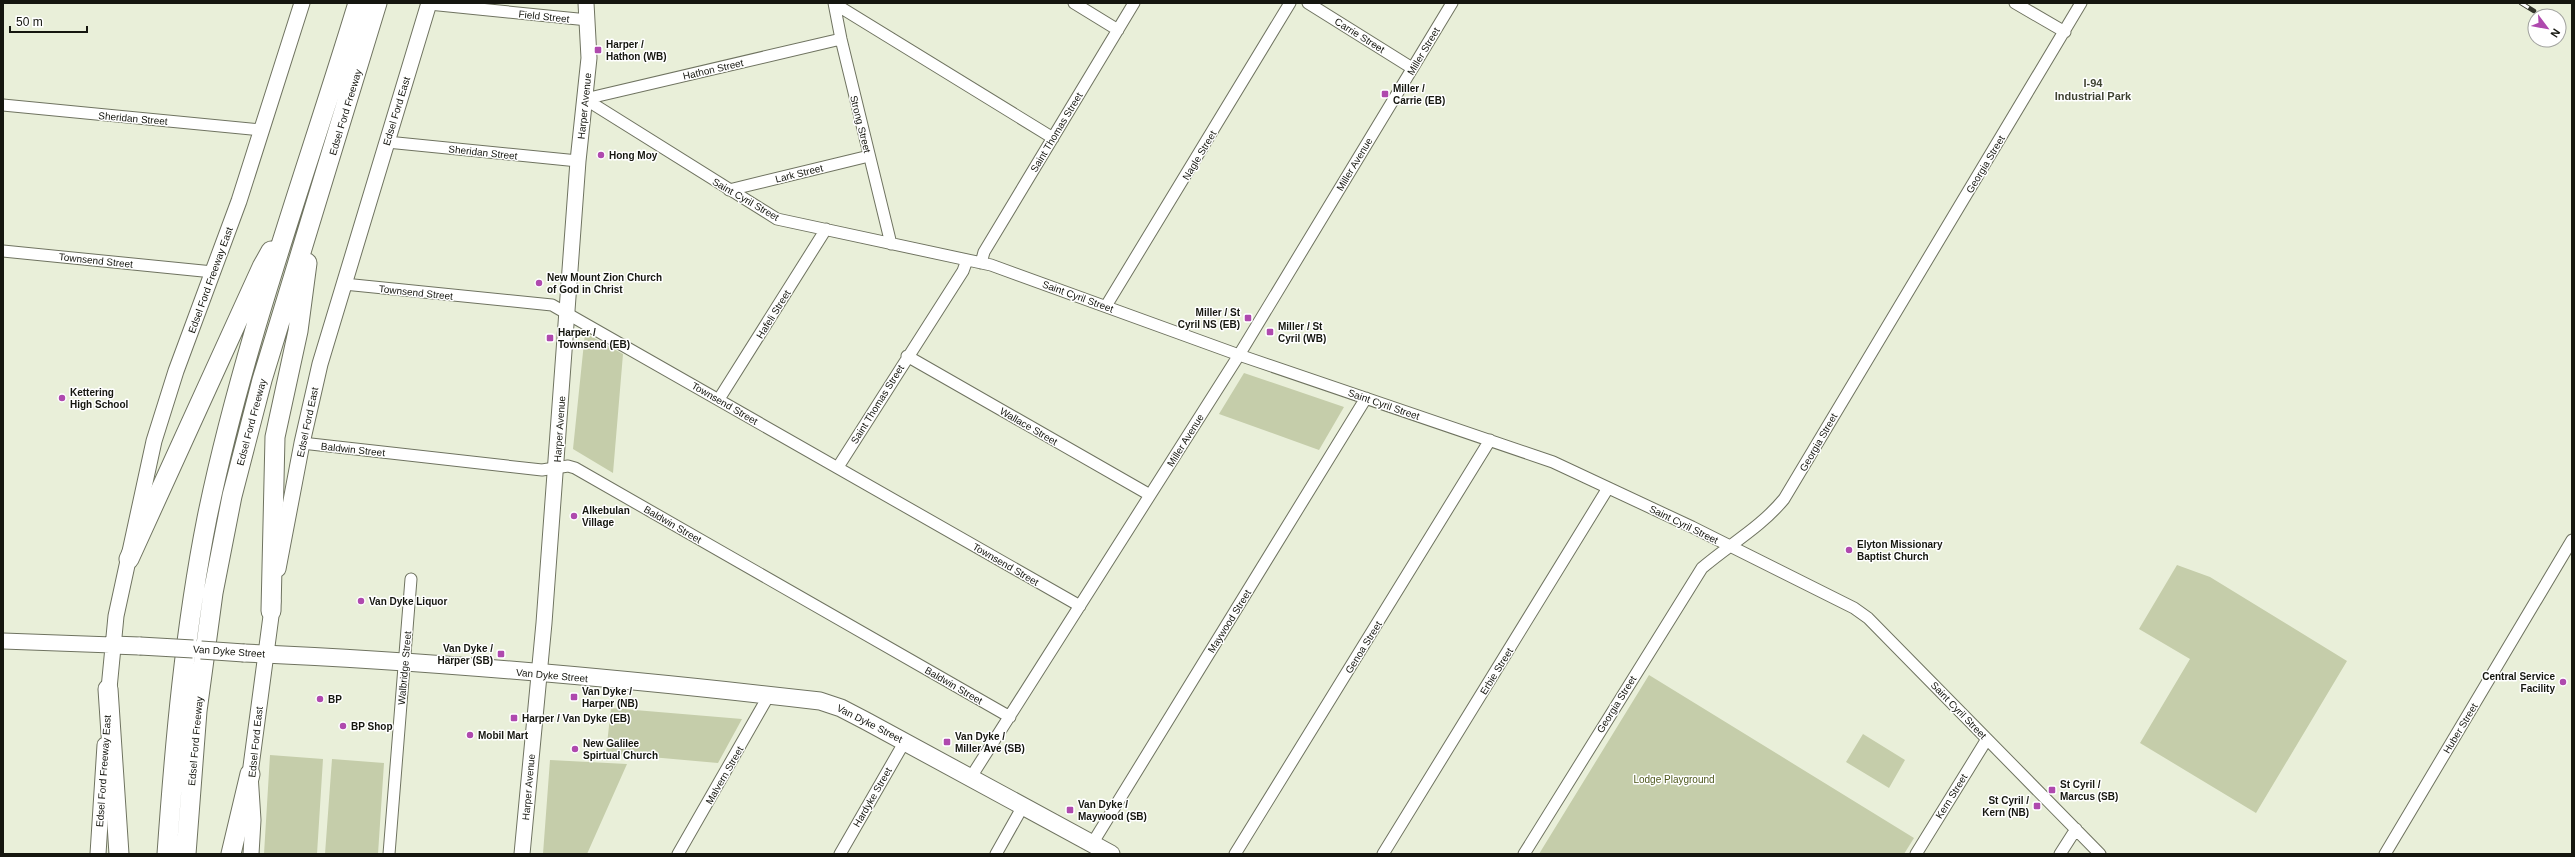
<svg xmlns="http://www.w3.org/2000/svg" width="2575" height="857" font-family="Arial,sans-serif">
<style>
.green{fill:#c5cdaa}
.lines{fill:none;stroke-linecap:round;stroke-linejoin:round}
.street-casing{stroke:#6f7360;stroke-width:13}
.secondary-casing{stroke:#6f7360;stroke-width:17}
.primary-casing{stroke:#6f7360;stroke-width:19}
.highway-casing{stroke:#6f7360;stroke-width:21}
.street{stroke:#fff;stroke-width:11}
.secondary{stroke:#fff;stroke-width:15}
.primary{stroke:#fff;stroke-width:17}
.highway{stroke:#fff;stroke-width:19}
.rail-casing{stroke:#33352b;stroke-width:4.5}
.rail{stroke:#fff;stroke-width:3;stroke-dasharray:9;stroke-linecap:butt}
.primary-bridge-casing{stroke:#6f7360;stroke-width:19;stroke-linecap:butt}
.primary-bridge{stroke:#fff;stroke-width:17}
.poi-dot{fill:#af49ae;stroke:#fff;stroke-width:1.5}
.labels{text-anchor:middle;stroke-width:3;stroke-linejoin:round;paint-order:stroke}
.street-label{font-size:10px;fill:#15160f;stroke:#fff}
.poi-label{font-size:10px;font-weight:bold;fill:#15160f;stroke:#fff;text-anchor:start}
.park-label{font-size:10px;fill:#4d571b;stroke:#fff}
.neighbourhood-label{font-size:11px;font-weight:bold;fill:#3f4332;stroke:#fff}
</style>
<rect width="100%" height="100%" fill="#e9efd9"/>
<path class="green" d="M585 333 623 354 613 473 573 449Z
M1244 373 1344 407 1319 450 1219 414Z
M2177 565 2210 577 2347 661 2256 813 2140 743 2190 659 2139 629Z
M1649 675 1914 838 1904 854H1539Z
M611 708 742 719 718 763 606 753Z
M1863 734 1905 760 1889 788 1846 762Z
M270 755 323 759 317 854H264Z
M332 759 384 763 378 854H325Z
M550 760 627 764 587 854H543Z"/>
<g class="lines">
<g class="street-casing">
<path id="street" d="M834 3 841 39 891 244
M1074 3 1118 30
M1308 3 1412 68
M2015 3 2065 32
M429 4 588 20
M835 4 1053 138
M585 99 777 219 991 265 1239 355 1553 462 1692 527 1854 608 1868 618 2100 854
M585 99 841 39
M3 105 262 130
M387 142 578 161
M729 190 869 156
M3 251 213 272
M981 263 984 252 1134 3
M344 284 552 305 1080 606
M1106 306 1290 3
M907 356 1150 495
M719 399 826 229
M302 443 542 470 568 466 575 468 1010 717
M838 467 963 271 967 260
M971 777 1239 355 1452 3
M1092 844 1366 398
M389 854 411 579
M678 854 769 695
M840 854 905 741
M996 854 1023 806
M1235 854 1490 440
M1383 854 1608 488
M1524 854 1702 568C1730 544 1760 528 1784 499L2081 3
M1916 854 1987 739
M2060 854 2076 829
M2385 854 2572 540"/>
</g>
<g class="secondary-casing">
<path id="secondary" d="M278 569 302 443 320 364 429 3
M3 641 112 645
M108 699 116 616 154 441 176 371 239 201 302 3
M98 854 105 745
M251 854 253 820 250 774 273 601
M522 854 544 623 578 161 589 58 586 3"/>
</g>
<g class="primary-casing">
<path id="primary" d="M112 645 140 646
M244 653C436 661 629 679 820 701L841 708 866 721 1111 854"/>
</g>
<g class="highway-casing">
<path id="highway" d="M129 559 262 267 271 251
M271 611 275 437 298 331 307 263
M108 689 119 854
M167 854C175 741 185 629 207 518 243 343 306 174 358 3
M186 854 197 711 213 593 232 496 262 380 377 3
M231 854 250 774"/>
</g>
<use href="#street" class="street"/>
<use href="#secondary" class="secondary"/>
<use href="#primary" class="primary"/>
<use href="#highway" class="highway"/>
<g class="rail-casing">
<path id="rail" d="M2521 3 2534 11"/>
</g>
<use href="#rail" class="rail"/>
<g class="primary-bridge-casing">
<path id="primary-bridge" d="M140 646 193 649
M201 650 244 653"/>
</g>
<use href="#primary-bridge" class="primary-bridge"/>
</g>
<g class="poi-dot">
<rect x="594" y="46" width="8" height="8" rx="2"/>
<rect x="1381" y="90" width="8" height="8" rx="2"/>
<circle cx="601" cy="155" r="4"/>
<circle cx="539" cy="283" r="4"/>
<rect x="1244" y="314" width="8" height="8" rx="2"/>
<rect x="1266" y="328" width="8" height="8" rx="2"/>
<rect x="546" y="334" width="8" height="8" rx="2"/>
<circle cx="62" cy="398" r="4"/>
<circle cx="574" cy="516" r="4"/>
<circle cx="1849" cy="550" r="4"/>
<circle cx="361" cy="601" r="4"/>
<rect x="497" y="650" width="8" height="8" rx="2"/>
<circle cx="2563" cy="682" r="4"/>
<rect x="570" y="693" width="8" height="8" rx="2"/>
<circle cx="320" cy="699" r="4"/>
<rect x="510" y="714" width="8" height="8" rx="2"/>
<circle cx="343" cy="726" r="4"/>
<circle cx="470" cy="735" r="4"/>
<rect x="943" y="738" width="8" height="8" rx="2"/>
<circle cx="575" cy="749" r="4"/>
<rect x="2048" y="786" width="8" height="8" rx="2"/>
<rect x="2033" y="802" width="8" height="8" rx="2"/>
<rect x="1066" y="806" width="8" height="8" rx="2"/>
</g>
<g class="labels">
<g class="street-label">
<text transform="translate(544 16) rotate(6)" y="4">Field Street</text>
<text transform="translate(1360 35) rotate(32)" y="4">Carrie Street</text>
<text transform="translate(1423 51) rotate(-59)" y="4">Miller Street</text>
<text transform="translate(713 69) rotate(-13)" y="4">Hathon Street</text>
<text transform="translate(584 106) rotate(-84)" y="4">Harper Avenue</text>
<text transform="translate(396 111) rotate(-73)" y="4">Edsel Ford East</text>
<text transform="translate(345 112) rotate(-73)" y="4">Edsel Ford Freeway</text>
<text transform="translate(133 118) rotate(5)" y="4">Sheridan Street</text>
<text transform="translate(861 124) rotate(76)" y="4">Strong Street</text>
<text transform="translate(1056 132) rotate(-59)" y="4">Saint Thomas Street</text>
<text transform="translate(483 152) rotate(6)" y="4">Sheridan Street</text>
<text transform="translate(1199 155) rotate(-59)" y="4">Nagle Street</text>
<text transform="translate(1354 164) rotate(-59)" y="4">Miller Avenue</text>
<text transform="translate(1985 164) rotate(-59)" y="4">Georgia Street</text>
<text transform="translate(799 173) rotate(-14)" y="4">Lark Street</text>
<text transform="translate(746 199) rotate(30)" y="4">Saint Cyril Street</text>
<text transform="translate(96 260) rotate(6)" y="4">Townsend Street</text>
<text transform="translate(210 280) rotate(-70)" y="4">Edsel Ford Freeway East</text>
<text transform="translate(416 292) rotate(6)" y="4">Townsend Street</text>
<text transform="translate(1078 296) rotate(20)" y="4">Saint Cyril Street</text>
<text transform="translate(773 314) rotate(-58)" y="4">Hafeli Street</text>
<text transform="translate(725 403) rotate(30)" y="4">Townsend Street</text>
<text transform="translate(877 404) rotate(-58)" y="4">Saint Thomas Street</text>
<text transform="translate(1384 404) rotate(19)" y="4">Saint Cyril Street</text>
<text transform="translate(251 422) rotate(-75)" y="4">Edsel Ford Freeway</text>
<text transform="translate(307 422) rotate(-78)" y="4">Edsel Ford East</text>
<text transform="translate(1029 426) rotate(30)" y="4">Wallace Street</text>
<text transform="translate(559 429) rotate(-86)" y="4">Harper Avenue</text>
<text transform="translate(1185 440) rotate(-58)" y="4">Miller Avenue</text>
<text transform="translate(1818 442) rotate(-60)" y="4">Georgia Street</text>
<text transform="translate(353 449) rotate(6)" y="4">Baldwin Street</text>
<text transform="translate(673 524) rotate(30)" y="4">Baldwin Street</text>
<text transform="translate(1684 524) rotate(26)" y="4">Saint Cyril Street</text>
<text transform="translate(1006 564) rotate(30)" y="4">Townsend Street</text>
<text transform="translate(1229 621) rotate(-58)" y="4">Maywood Street</text>
<text transform="translate(1363 647) rotate(-58)" y="4">Genoa Street</text>
<text transform="translate(229 651) rotate(4)" y="4">Van Dyke Street</text>
<text transform="translate(404 668) rotate(-85)" y="4">Walbridge Street</text>
<text transform="translate(1496 671) rotate(-58)" y="4">Erbie Street</text>
<text transform="translate(552 675) rotate(5)" y="4">Van Dyke Street</text>
<text transform="translate(954 685) rotate(30)" y="4">Baldwin Street</text>
<text transform="translate(1616 704) rotate(-58)" y="4">Georgia Street</text>
<text transform="translate(1959 710) rotate(46)" y="4">Saint Cyril Street</text>
<text transform="translate(870 723) rotate(27)" y="4">Van Dyke Street</text>
<text transform="translate(2460 728) rotate(-59)" y="4">Huber Street</text>
<text transform="translate(195 741) rotate(-85)" y="4">Edsel Ford Freeway</text>
<text transform="translate(255 742) rotate(-84)" y="4">Edsel Ford East</text>
<text transform="translate(103 771) rotate(-86)" y="4">Edsel Ford Freeway East</text>
<text transform="translate(724 775) rotate(-60)" y="4">Malvern Street</text>
<text transform="translate(528 787) rotate(-85)" y="4">Harper Avenue</text>
<text transform="translate(1951 796) rotate(-58)" y="4">Kern Street</text>
<text transform="translate(872 797) rotate(-60)" y="4">Hardyke Street</text>
</g>
<g class="poi-label">
<text x="606" y="48">Harper /<tspan x="606" dy="12">Hathon (WB)</tspan></text>
<text x="1393" y="92">Miller /<tspan x="1393" dy="12">Carrie (EB)</tspan></text>
<text x="609" y="159">Hong Moy</text>
<text x="547" y="281">New Mount Zion Church<tspan x="547" dy="12">of God in Christ</tspan></text>
<text x="1240" y="316" text-anchor="end">Miller / St<tspan x="1240" dy="12">Cyril NS (EB)</tspan></text>
<text x="1278" y="330">Miller / St<tspan x="1278" dy="12">Cyril (WB)</tspan></text>
<text x="558" y="336">Harper /<tspan x="558" dy="12">Townsend (EB)</tspan></text>
<text x="70" y="396">Kettering<tspan x="70" dy="12">High School</tspan></text>
<text x="582" y="514">Alkebulan<tspan x="582" dy="12">Village</tspan></text>
<text x="1857" y="548">Elyton Missionary<tspan x="1857" dy="12">Baptist Church</tspan></text>
<text x="369" y="605">Van Dyke Liquor</text>
<text x="493" y="652" text-anchor="end">Van Dyke /<tspan x="493" dy="12">Harper (SB)</tspan></text>
<text x="2555" y="680" text-anchor="end">Central Service<tspan x="2555" dy="12">Facility</tspan></text>
<text x="582" y="695">Van Dyke /<tspan x="582" dy="12">Harper (NB)</tspan></text>
<text x="328" y="703">BP</text>
<text x="522" y="722">Harper / Van Dyke (EB)</text>
<text x="351" y="730">BP Shop</text>
<text x="478" y="739">Mobil Mart</text>
<text x="955" y="740">Van Dyke /<tspan x="955" dy="12">Miller Ave (SB)</tspan></text>
<text x="583" y="747">New Galilee<tspan x="583" dy="12">Spirtual Church</tspan></text>
<text x="2060" y="788">St Cyril /<tspan x="2060" dy="12">Marcus (SB)</tspan></text>
<text x="2029" y="804" text-anchor="end">St Cyril /<tspan x="2029" dy="12">Kern (NB)</tspan></text>
<text x="1078" y="808">Van Dyke /<tspan x="1078" dy="12">Maywood (SB)</tspan></text>
</g>
<g class="park-label">
<text x="1674" y="783">Lodge Playground</text>
</g>
<g class="neighbourhood-label">
<text x="2093" y="87">I-94<tspan x="2093" dy="13">Industrial Park</tspan></text>
</g>
</g>
<rect width="2575" height="857" fill="none" stroke="#15160f" stroke-width="8"/>
<g transform="translate(2547 28) rotate(122)"><circle r="19" fill="#ffffff" stroke="#a1a29f"/>
<path d="M0-3L7 15L0 10L-7 15Z" fill="#af49ae"/>
<text y="-6" font-size="11" font-weight="bold" text-anchor="middle" fill="#15160f">N</text>
</g>
<path d="M10 26v6h77v-6" fill="none" stroke="#15160f" stroke-width="2"/>
<text x="16" y="26" font-size="12" fill="#15160f" stroke="#ffffff" stroke-width="3" paint-order="stroke">50 m</text>
</svg>
